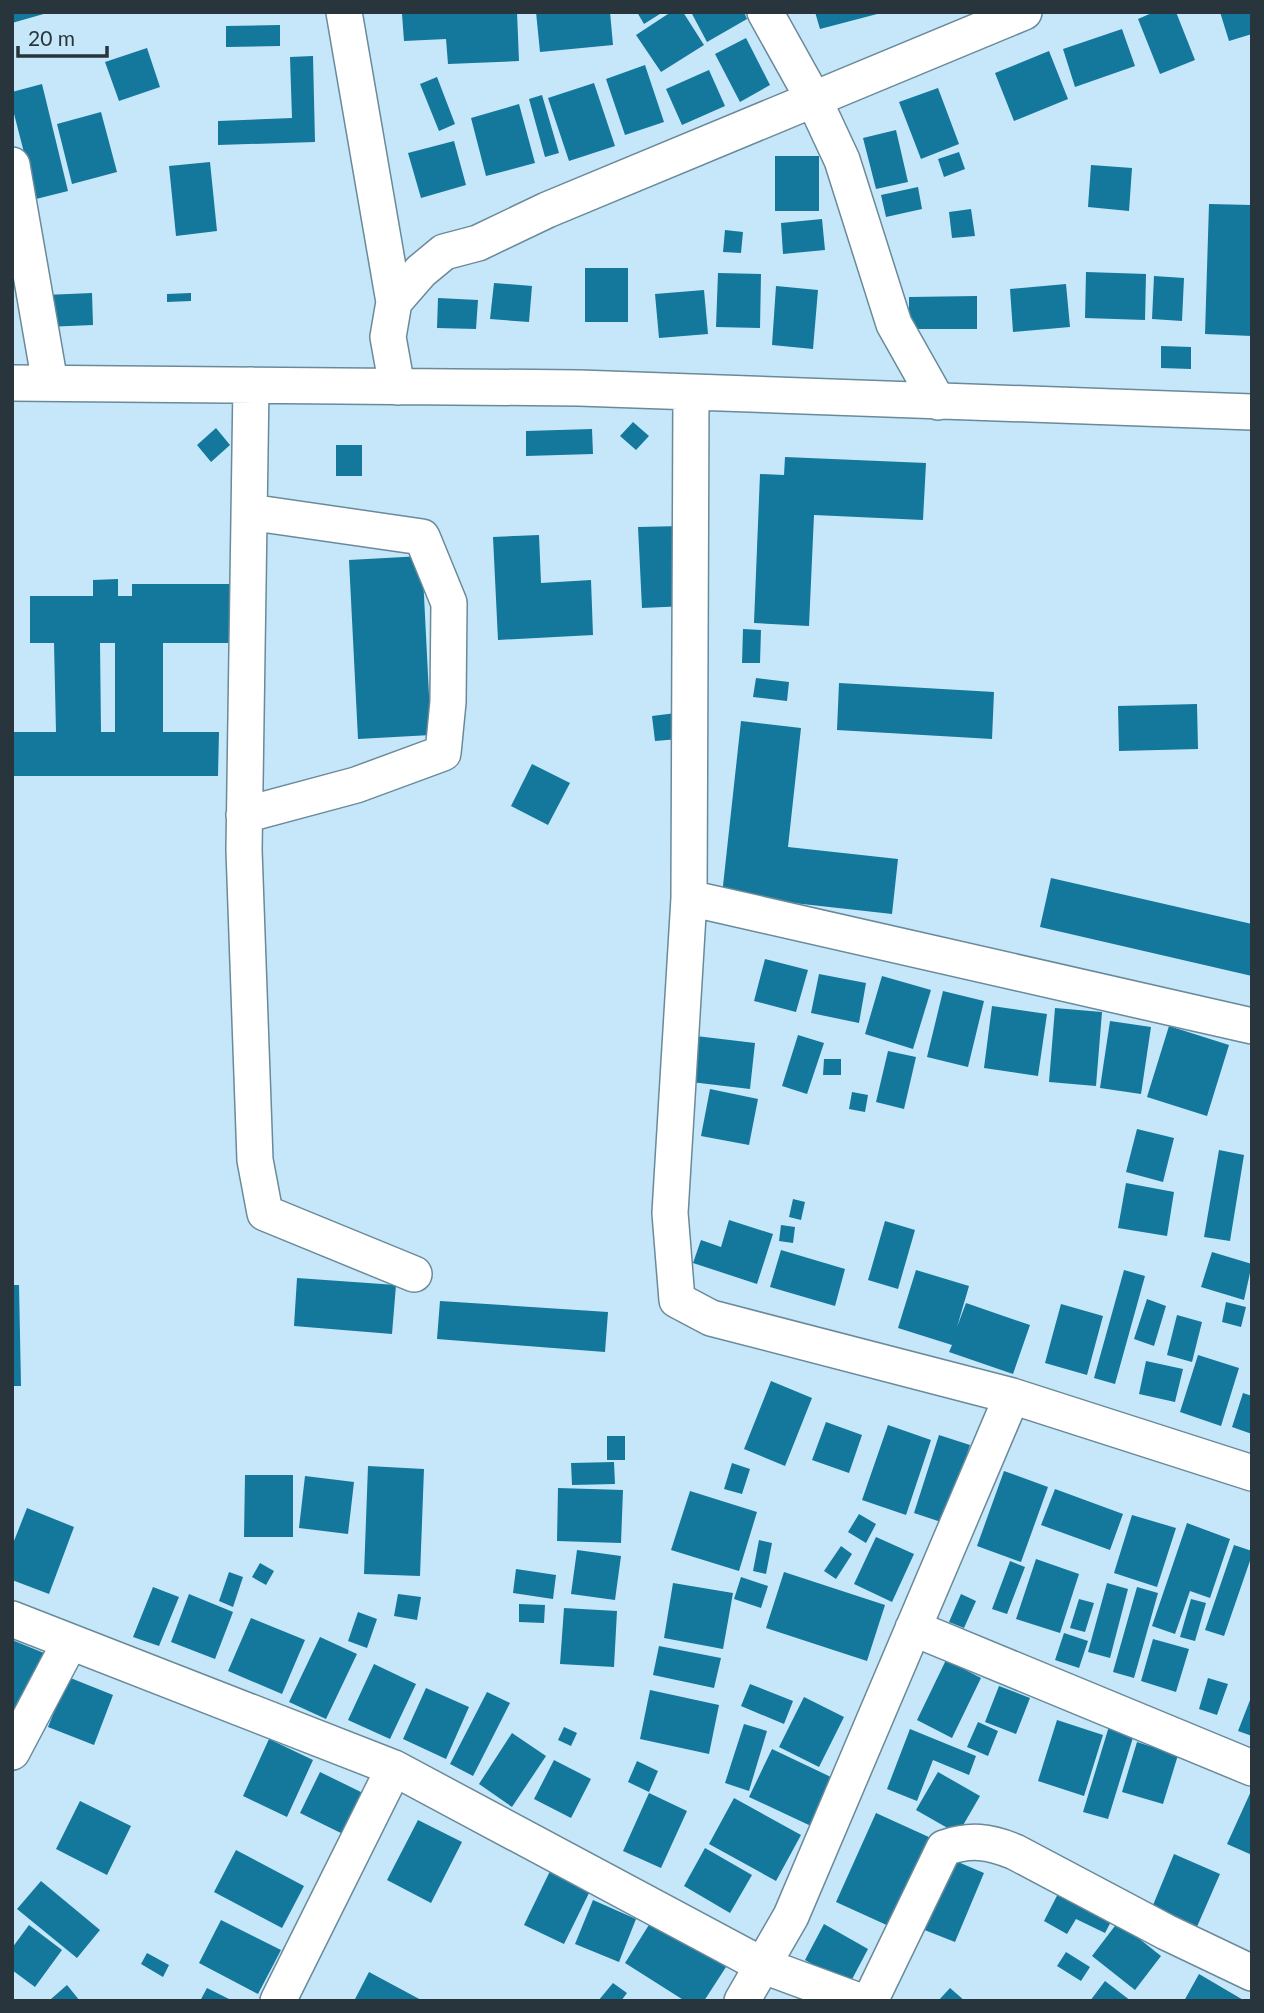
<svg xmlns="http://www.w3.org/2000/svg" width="1264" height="2013" font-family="Lato,sans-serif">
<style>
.building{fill:#14779c;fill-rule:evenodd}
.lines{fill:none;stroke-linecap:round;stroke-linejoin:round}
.minor-casing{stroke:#6a8a9a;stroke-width:38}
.minor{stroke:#fff;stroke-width:35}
</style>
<rect width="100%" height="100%" fill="#c5e7f9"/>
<path class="building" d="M12 12H47V13L12 23Z
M517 12 519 61 448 64 446 39 404 41 402 14Z
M536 12H610L613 45 540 52Z
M637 12H663L644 24Z
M671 12H683L704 45 661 72 636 35Z
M691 12H744L747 19 707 42Z
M815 12H881V13L820 29Z
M1154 12H1176L1195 60 1160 74 1138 19Z
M1220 12H1252V34L1229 41Z
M280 25V46L226 47V26Z
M1122 29 1135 66 1075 87 1063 49Z
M746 38 770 85 740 102 715 54Z
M147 48 160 87 119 101 105 62Z
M1049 51 1068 99 1014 121 995 73Z
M313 56 315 142 218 145V121L292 118 290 57Z
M645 65 664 122 625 135 606 79Z
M709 70 725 106 682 125 666 89Z
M437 77 455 124 439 131 420 84Z
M594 83 615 146 569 161 548 98Z
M42 84 68 191 36 199 12 106V92Z
M938 88 959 144 921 159 899 102Z
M542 95 559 153 545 157 529 99Z
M519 104 535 163 486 176 471 118Z
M101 112 117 172 72 184 57 124Z
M896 130 908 182 876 189 863 138Z
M454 141 466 185 421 198 408 153Z
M959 152 965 169 944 177 938 159Z
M775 156H819V211H775Z
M210 162 217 231 176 236 169 166Z
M1091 165 1132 168 1129 211 1088 207Z
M918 187 922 209 886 217 881 195Z
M1209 204 1252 205V336L1205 334Z
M971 209 975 236 952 238 949 212Z
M822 219 825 250 783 254 781 223Z
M725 230 743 232 741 253 723 252Z
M585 268H628V322H585Z
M1086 272 1146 274 1145 320 1085 318Z
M718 273 761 274 760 328 716 327Z
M1154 276 1184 278 1182 321 1152 319Z
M494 283 532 286 529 322 490 319Z
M1066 284 1070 327 1013 332 1010 289Z
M776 286 818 290 813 349 772 345Z
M704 290 708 334 659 338 655 294Z
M92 293 93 325 46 327 45 295Z
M191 293V301L167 302V294Z
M977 296V329H909V297Z
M438 298 478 300 476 329 437 328Z
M1161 346 1191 347V369L1161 368Z
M633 422 649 436 636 450 620 436Z
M216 428 230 445 211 462 197 445Z
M592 429 593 454 526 456V431Z
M336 445H362V476H336Z
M785 457 926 463 923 520 814 515 809 626 754 623 760 474 784 475Z
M683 526 686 606 642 608 638 527Z
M539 535 541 583 591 580 593 635 498 640 493 537Z
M422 556 431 735 358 739 349 560Z
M118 579V596H132V584H233V643H163V732H219L218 776H12V732H56L54 643H30V596H93V580ZM100 643H115V732H101Z
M743 629 761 630 760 663H742Z
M756 678 789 682 787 701 753 697Z
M839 683 994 692 992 739 837 730Z
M1197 704 1198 749 1119 751 1118 706Z
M676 713 679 739 655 741 652 716Z
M741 721 801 728 788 847 898 859 892 914 722 895Z
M532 764 570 783 548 825 511 806Z
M1051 878 1252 924V976L1040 927Z
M765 959 808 970 796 1012 754 1001Z
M819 974 866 983 859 1023 811 1013Z
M882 976 931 990 913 1049 865 1034Z
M943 991 984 1001 968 1067 927 1057Z
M992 1006 1047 1014 1038 1076 984 1068Z
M1055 1008 1102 1012 1096 1086 1049 1082Z
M1110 1021 1151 1027 1141 1094 1100 1088Z
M1169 1026 1229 1045 1207 1116 1147 1097Z
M798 1035 824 1043 807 1094 782 1086Z
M696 1036 755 1043 750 1089 691 1082Z
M888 1051 916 1057 904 1109 876 1102Z
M824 1059H841V1075H823Z
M710 1089 758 1099 749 1145 701 1136Z
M852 1092 868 1095 865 1112 849 1109Z
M1137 1129 1174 1138 1163 1182 1126 1172Z
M1219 1150 1244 1155 1230 1241 1204 1237Z
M1126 1183 1174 1192 1167 1236 1118 1228Z
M793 1199 805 1202 801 1220 789 1217Z
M729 1220 773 1234 757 1284 693 1263 701 1240 721 1247Z
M885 1221 915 1230 898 1289 868 1280Z
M781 1225 795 1227 793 1243 779 1241Z
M781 1250 845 1269 835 1306 770 1287Z
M1212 1252 1252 1264 1244 1300 1201 1287Z
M916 1270 969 1286 957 1327 966 1303 1030 1325 1013 1374 949 1352 952 1345 898 1328Z
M1124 1270 1145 1276 1115 1384 1094 1378Z
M297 1278 396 1285 392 1334 294 1326Z
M12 1285H19L21 1386H12Z
M1147 1299 1166 1306 1154 1346 1134 1339Z
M440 1301 608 1312 605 1352 437 1339Z
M1226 1302 1246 1307 1241 1327 1222 1322Z
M1061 1304 1103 1316 1087 1375 1045 1363Z
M1177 1315 1202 1322 1192 1362 1167 1355Z
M1198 1355 1239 1368 1221 1426 1180 1412Z
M1146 1361 1183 1369 1175 1402 1139 1394Z
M771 1381 812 1398 785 1466 744 1449Z
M1243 1393 1252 1396V1434L1232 1427Z
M826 1422 862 1435 849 1473 812 1460Z
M888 1425 931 1440 906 1515 862 1500Z
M939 1435 970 1445 944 1523 914 1513Z
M607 1436H625V1460H607Z
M614 1462 615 1484 572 1485 571 1463Z
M732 1463 750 1469 742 1494 724 1489Z
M368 1466 424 1469 420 1576 364 1574Z
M1004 1471 1048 1487 1021 1562 977 1546Z
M245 1475H293V1537H244Z
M305 1476 354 1482 348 1534 299 1528Z
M558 1488 623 1490 621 1543 557 1541Z
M1055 1489 1123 1514 1110 1550 1041 1525Z
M690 1491 757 1512 739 1571 671 1550Z
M27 1508 74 1527 49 1594 12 1580V1546Z
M859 1514 876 1524 866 1543 848 1532Z
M1132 1515 1176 1528 1157 1587 1114 1573Z
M1187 1523 1230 1539 1210 1598 1190 1591 1175 1634 1152 1626Z
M876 1537 914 1554 892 1602 854 1584Z
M759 1540 772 1543 766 1574 753 1571Z
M1234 1545 1252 1551V1555L1224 1636 1205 1630Z
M841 1546 852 1554 836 1579 824 1571Z
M577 1550 621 1556 615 1600 571 1594Z
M1036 1559 1079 1574 1060 1633 1016 1619Z
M1010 1561 1025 1567 1007 1614 992 1609Z
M260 1563 274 1571 266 1585 252 1577Z
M516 1569 556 1575 553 1599 513 1593Z
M229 1572 243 1577 233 1607 219 1601Z
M784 1572 885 1605 867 1661 766 1628Z
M741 1577 768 1586 761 1608 734 1599Z
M673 1583 733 1593 723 1649 664 1638Z
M1107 1583 1128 1589 1110 1658 1088 1652Z
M153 1587 179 1597 159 1646 133 1637Z
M1137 1587 1158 1593 1134 1678 1113 1672Z
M189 1594 233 1612 215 1659 171 1642Z
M398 1594 421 1597 417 1620 394 1616Z
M961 1594 976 1601 964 1628 949 1622Z
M1079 1599 1094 1603 1085 1632 1070 1628Z
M1191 1599 1206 1603 1195 1641 1180 1637Z
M519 1604 545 1605 544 1623 519 1622Z
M564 1608 617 1611 614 1667 560 1664Z
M358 1612 377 1619 367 1648 348 1641Z
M251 1618 305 1640 282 1694 228 1671Z
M1064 1633 1088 1641 1079 1668 1055 1660Z
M320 1637 357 1654 326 1719 289 1702Z
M1153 1639 1189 1649 1176 1692 1141 1681Z
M12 1640 44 1653 12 1728Z
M659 1646 721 1658 714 1688 653 1675Z
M946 1660 981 1678 952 1738 917 1720Z
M374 1664 416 1684 390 1739 348 1720Z
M68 1677 113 1695 94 1745 48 1727Z
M1208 1678 1228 1684 1217 1715 1199 1709Z
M750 1684 793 1701 784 1724 741 1706Z
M999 1686 1030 1698 1016 1734 985 1722Z
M426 1688 469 1707 446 1759 403 1739Z
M650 1690 719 1705 709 1754 640 1739Z
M487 1692 510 1703 473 1776 450 1764Z
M1252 1695V1736L1238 1731Z
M804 1697 844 1717 819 1767 779 1747Z
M1057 1720 1103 1735 1084 1796 1038 1781Z
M978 1722 998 1731 988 1756 967 1747Z
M1110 1723 1135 1731 1108 1819 1083 1812Z
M744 1724 767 1731 749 1791 725 1783Z
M564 1727 577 1733 571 1746 558 1740Z
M910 1729 976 1756 969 1775 933 1760 917 1801 887 1789Z
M512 1733 546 1756 512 1807 479 1784Z
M269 1739 313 1760 287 1817 243 1796Z
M1137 1742 1178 1755 1163 1804 1122 1792Z
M772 1749 833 1778 811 1826 749 1797Z
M554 1760 591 1779 571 1818 534 1799Z
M637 1761 658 1771 649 1792 628 1782Z
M320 1772 365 1794 345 1835 300 1813Z
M938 1772 980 1796 958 1834 916 1810Z
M1252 1789V1855L1227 1844Z
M649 1793 687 1811 661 1868 623 1851Z
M734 1798 801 1835 776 1881 709 1844Z
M80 1801 131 1826 107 1875 56 1849Z
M876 1813 931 1838 891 1927 836 1902Z
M418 1820 462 1842 431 1903 387 1880Z
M705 1848 752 1875 730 1913 684 1886Z
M236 1850 304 1886 282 1928 214 1892Z
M1174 1854 1220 1874 1196 1929 1151 1910Z
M951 1859 984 1873 955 1942 922 1929Z
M551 1869 591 1889 564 1944 524 1925Z
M41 1881 100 1930 77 1958 17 1909Z
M1063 1884 1116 1912 1105 1933 1076 1919 1067 1934 1044 1921Z
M593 1900 636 1919 619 1962 575 1944Z
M221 1920 281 1950 258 1994 199 1963Z
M652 1920 726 1967 704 2001H685L625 1963Z
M1118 1922 1161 1956 1135 1990 1092 1956Z
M824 1924 868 1949 849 1985 805 1960Z
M29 1925 62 1950 35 1987 12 1970V1948Z
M1066 1952 1090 1967 1081 1981 1057 1966Z
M147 1953 169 1965 163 1977 141 1964Z
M369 1972 423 2001H354Z
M1199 1974 1245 2001H1184Z
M1105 1981 1131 2001H1090Z
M613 1983 627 1993 621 2001H598Z
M67 1985 80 2001H53L51 1999Z
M207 1988 233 2001H200Z
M950 1988 965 2001H938Z"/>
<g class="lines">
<g class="minor-casing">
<path id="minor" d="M344 12 394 302
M765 12 814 100 842 160 894 324 938 402
M12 165 50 383
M12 383 579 388 1252 412
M251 385 244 850 255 1160 265 1213 414 1274
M397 387 388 337 394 302 421 271 444 252 478 243 547 210 1024 12
M691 393 689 898 670 1213 677 1300 711 1318 1012 1396 1252 1473
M244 815 356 785 443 753 448 702 449 603 422 537 249 512
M689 898 1252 1026
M12 1619 394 1768 764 1966 859 2001
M913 1628 1252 1768
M12 1752 70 1642
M278 2001 394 1768
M742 2001 791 1916 1012 1396
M870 2001 944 1848C970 1839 989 1841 1015 1852L1166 1932 1252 1973"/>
</g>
<use href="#minor" class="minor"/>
</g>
<rect width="1264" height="2013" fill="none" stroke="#28353c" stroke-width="28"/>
<path d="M18 46v10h89v-10" fill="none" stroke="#28353c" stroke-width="3.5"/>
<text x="28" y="46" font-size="21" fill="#28353c" stroke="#c5e7f9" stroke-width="5" paint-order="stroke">20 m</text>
</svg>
